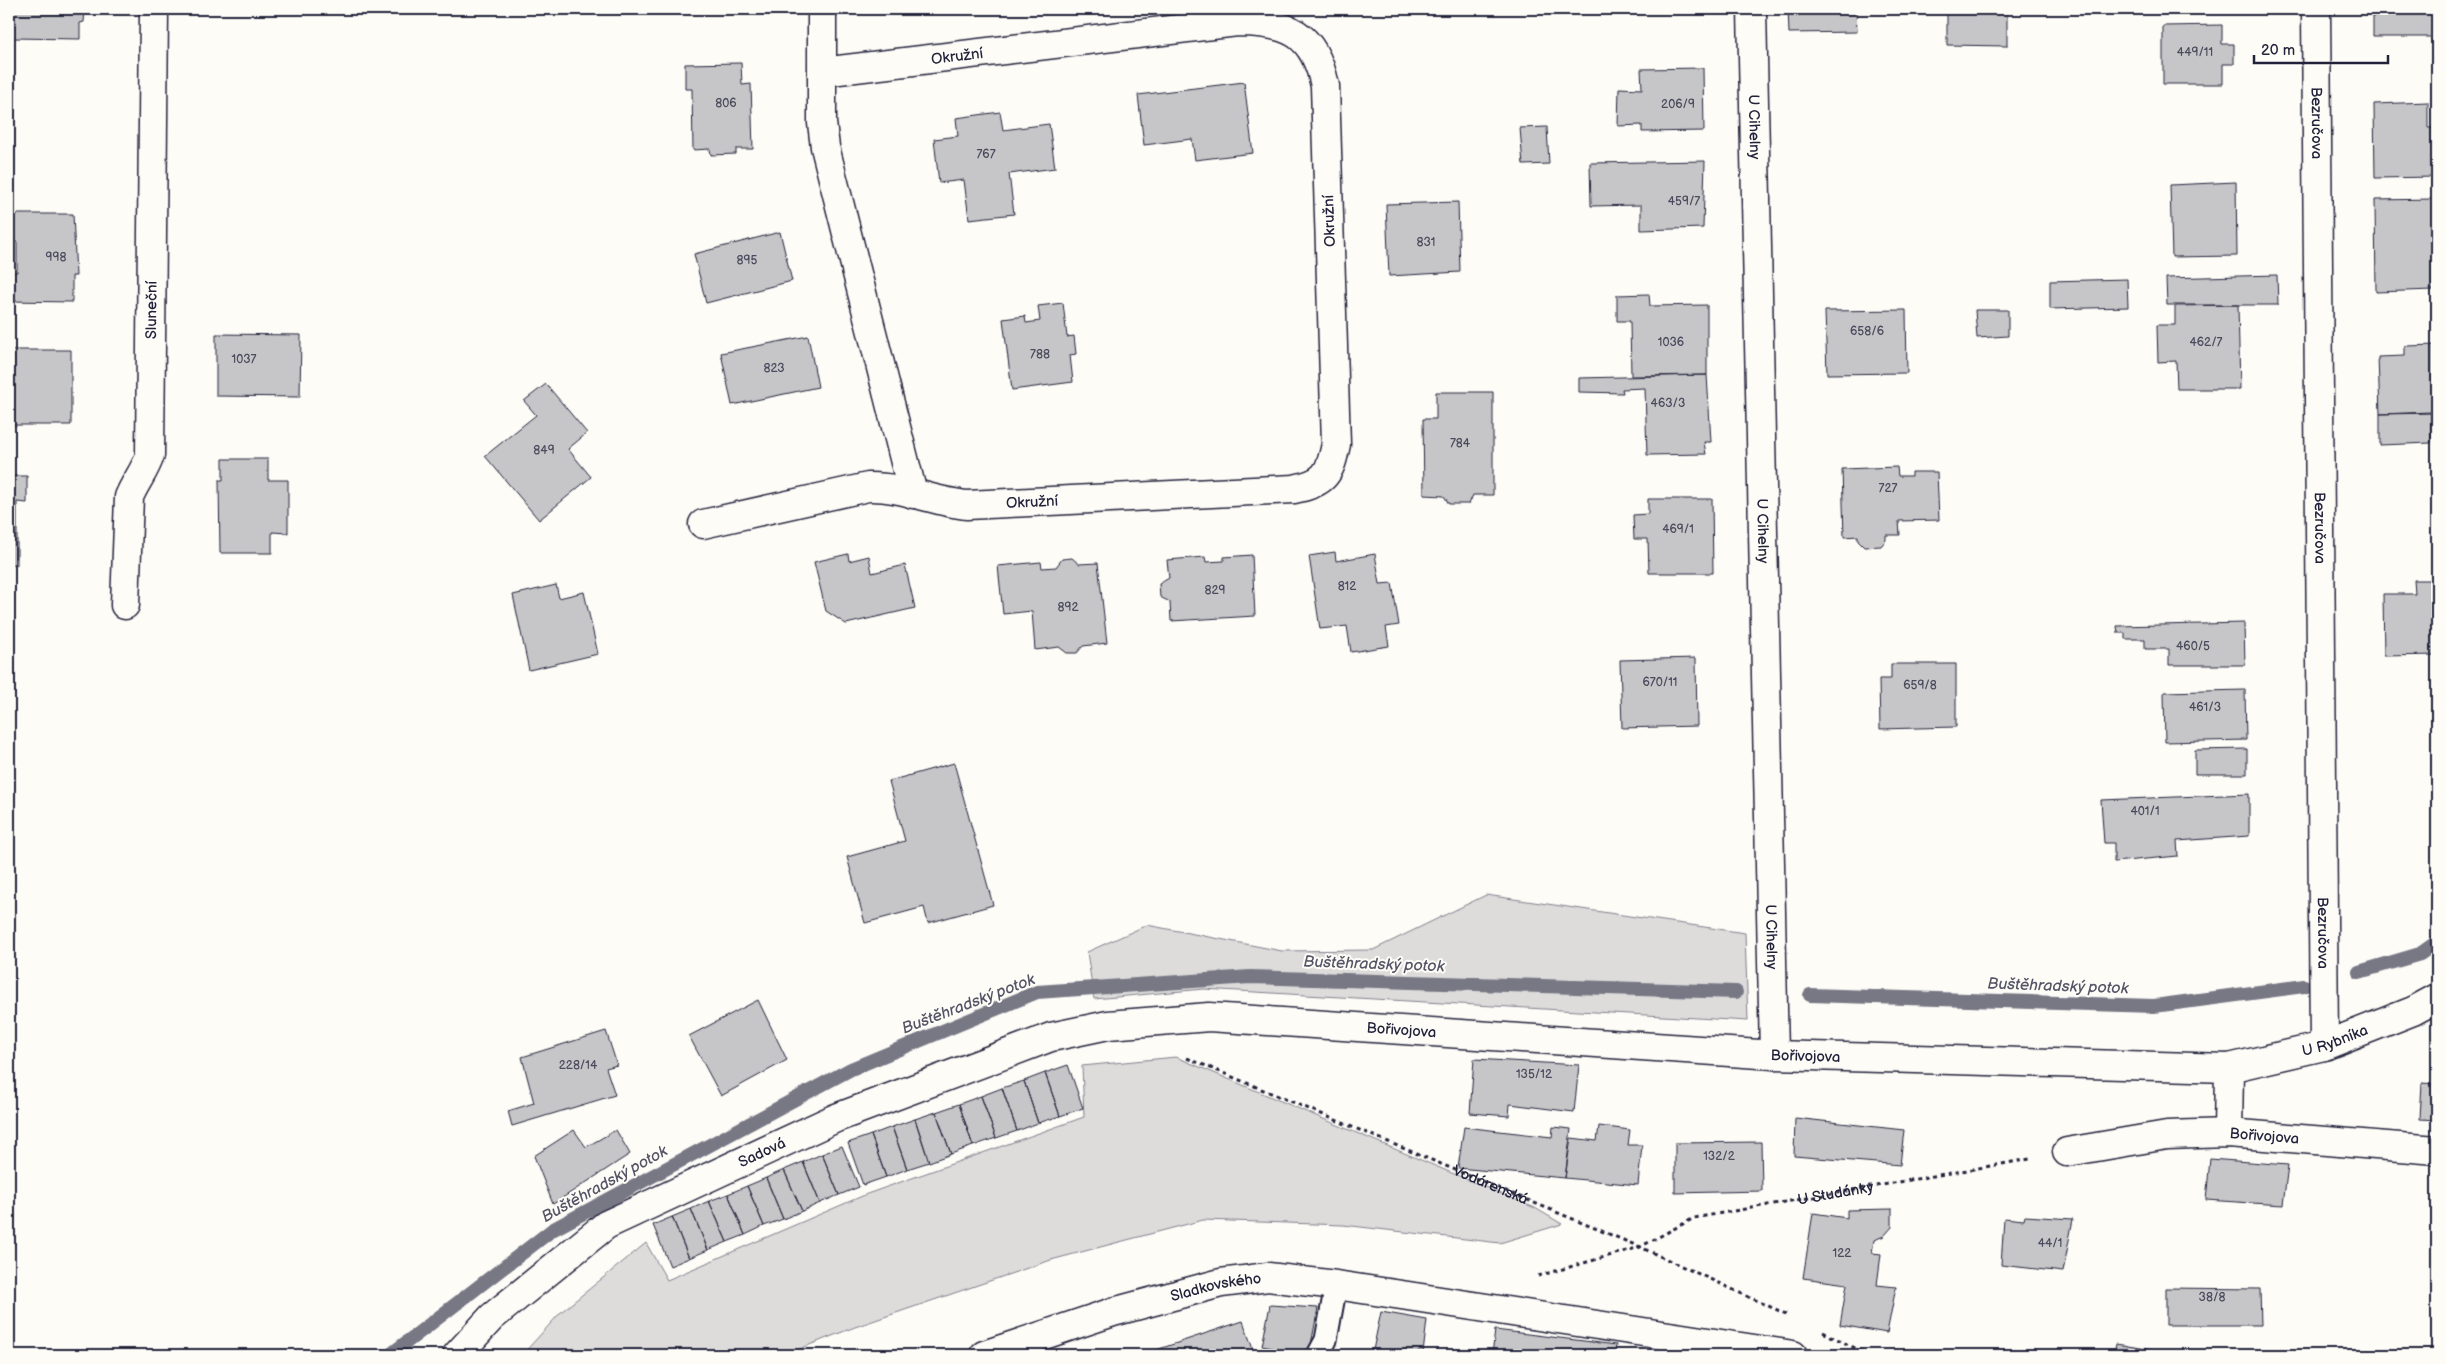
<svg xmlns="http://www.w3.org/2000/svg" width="2446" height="1364" font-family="'Balsamiq Sans',sans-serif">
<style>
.green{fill:#dddcdb;stroke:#807f8b}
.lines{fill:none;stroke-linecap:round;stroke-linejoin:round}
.stream{stroke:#787885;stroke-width:14}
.building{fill:#c6c6c8;stroke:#22223b}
.service-casing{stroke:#22223b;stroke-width:25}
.minor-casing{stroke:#22223b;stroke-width:31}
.path{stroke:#22223b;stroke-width:3;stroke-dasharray:4 4;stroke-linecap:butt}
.service{stroke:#fdfcf7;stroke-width:21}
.minor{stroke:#fdfcf7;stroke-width:28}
.labels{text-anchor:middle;stroke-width:4;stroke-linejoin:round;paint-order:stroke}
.number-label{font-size:12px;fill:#4b4b5e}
.street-label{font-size:15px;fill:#22223b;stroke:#fdfcf7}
.water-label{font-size:16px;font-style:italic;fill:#545466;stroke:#fdfcf7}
</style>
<rect width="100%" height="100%" fill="#fdfcf7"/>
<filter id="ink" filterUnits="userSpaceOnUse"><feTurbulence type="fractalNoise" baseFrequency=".02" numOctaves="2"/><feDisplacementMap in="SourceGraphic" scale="10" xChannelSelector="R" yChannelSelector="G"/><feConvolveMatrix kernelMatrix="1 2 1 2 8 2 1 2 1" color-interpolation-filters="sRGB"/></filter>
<g filter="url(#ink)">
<path class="green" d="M1486 895 1745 933 1748 1021 1204 989 1094 999 1087 952 1147 925 1282 951 1373 950Z
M1176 1057 1535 1208 1562 1224 1500 1243 1343 1225 1203 1220 1051 1260 855 1327 784 1355H522L561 1312 646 1243 667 1280 867 1194 1084 1117 1082 1066Z"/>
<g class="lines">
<path class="stream" d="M2359 972 2420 954 2437 942
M1810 995 2154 1006 2304 986
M390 1355 552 1230 851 1069 1037 992 1250 977 1736 992"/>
</g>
<path class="building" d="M9 9H85L84 22 80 23V39L12 38 13 21 9 22Z
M675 9H714L675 11Z
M1788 9H1869V10L1856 11 1857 32 1789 33Z
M1947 9H2007V46L1947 45Z
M2373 9H2437V37H2373Z
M2222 25V44H2234V64H2223V84H2163V26Z
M741 63 742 85 751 84 753 149H736V154L711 155 710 149 693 150 692 89H685V64Z
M1703 68 1704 131 1642 132V125L1618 126 1619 88 1642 89 1641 69Z
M1244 82 1253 153 1195 160 1192 139 1144 145 1138 95Z
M2428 102V128H2437V177L2375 178 2374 104Z
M1000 112 1003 130 1049 124 1055 168 1009 174 1014 214 969 219 964 180 939 183 934 139 958 136 956 118Z
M1547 127 1549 164 1523 165 1520 128Z
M1705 161 1703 228 1641 230V205L1591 206 1590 163Z
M2236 182 2237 256 2172 257 2170 185Z
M2433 199 2434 290 2376 292 2375 200Z
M1458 202 1460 272 1389 276 1386 204Z
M9 214H73L76 276H72V302L9 301V272H17V242H9Z
M780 232 792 281 706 303 694 254Z
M2277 275 2278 305H2167L2166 278Z
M2127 279 2128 307 2050 309V281Z
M1649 294 1650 306 1707 305V375L1631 376 1630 321H1617V295Z
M1063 303 1067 337 1074 336 1076 354 1070 355 1073 382 1012 390 1003 319 1025 316 1026 323 1040 321 1038 306Z
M2238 305 2240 389H2177L2176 361 2158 362 2157 325H2175V306Z
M1906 310 1907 373 1827 374 1825 311Z
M1975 310H2008V336L1977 338Z
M216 334 301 335 300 397 216 396Z
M808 336 818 387 732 405 721 353Z
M2437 345V413L2380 414 2378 357 2405 356V346Z
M9 350H71V425H9Z
M1707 375 1711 442H1704L1706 454 1647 455 1645 388 1622 389 1623 393 1579 392V378Z
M546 384 587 433 568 449 591 477 539 520 485 456 536 415 524 401Z
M1436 392H1493V495H1473L1469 504H1449L1444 496 1424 495 1423 419H1436Z
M2431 412V443L2380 445V414Z
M223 459H268V480H288V533L272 532V553H220L219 480H223Z
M1897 467 1898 476H1911V472H1937L1939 520 1899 521 1900 535H1886V540L1881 546 1864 547 1858 541V536L1844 537 1842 469Z
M9 476H27V503L17 502V565H9Z
M1648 499H1712L1713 573H1649L1648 539H1634L1633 515 1648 514Z
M1335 552 1336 561 1375 554 1380 584 1392 583 1399 625 1386 627 1389 646 1351 652 1347 626 1320 629 1309 556Z
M848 554 849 561 869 556 872 573 905 565 915 608 846 624 826 611 814 562Z
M1252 555 1255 616 1171 621 1170 602 1160 597 1159 584 1169 578 1167 560 1205 557 1206 562 1224 561V557Z
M1072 558 1079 564 1098 563 1107 643 1083 646 1077 653H1067L1059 647 1035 650 1032 611 1003 614 998 566 1041 562 1042 568 1056 567 1062 559Z
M2414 580H2431V592H2437V655L2384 656 2383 594H2415Z
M556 585 559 598 584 592 598 654 529 670 513 595Z
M2244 623 2245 665H2169V649H2145V639H2125V633H2118L2117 626Z
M1696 658 1697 726 1622 728 1620 660Z
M1891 664H1956V727L1880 729 1879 679H1891Z
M2245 690 2246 740 2165 742 2164 692Z
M2247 749V774H2195V750Z
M954 763 993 905 928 923 924 907 865 923 847 857 905 841 889 781Z
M2249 794V836L2177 841 2178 856 2114 862V843H2104L2101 800Z
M758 1000 787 1060 721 1096 689 1036Z
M606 1031 617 1065 606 1068 615 1095 512 1126 508 1111 534 1103 522 1057Z
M1474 1059 1579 1065 1574 1112 1510 1104 1509 1116 1470 1113Z
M1068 1065 1083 1108 1060 1116 1045 1073Z
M1045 1073 1060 1116 1038 1123 1024 1081Z
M1024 1081 1038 1123 1017 1131 1002 1088Z
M2422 1083 2437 1084V1120L2420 1119Z
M1002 1088 1017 1131 996 1138 981 1096Z
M981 1096 996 1138 973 1146 959 1104Z
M959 1104 973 1146 951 1154 936 1112Z
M936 1112 951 1154 929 1162 915 1119Z
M1795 1118 1904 1130 1900 1165 1794 1156Z
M915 1119 929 1162 907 1169 892 1127Z
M1599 1126 1630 1130 1628 1145H1642L1638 1185 1565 1178 1571 1138 1597 1141Z
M892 1127 907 1169 886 1177 871 1135Z
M1464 1127 1552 1137 1553 1127 1571 1129 1565 1178 1458 1168Z
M574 1130 586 1147 616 1130 630 1154 553 1204 534 1156Z
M871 1135 886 1177 863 1185 848 1143Z
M1761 1142 1762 1191 1675 1193V1143Z
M842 1146 859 1187 839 1195 822 1154Z
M822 1154 839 1195 820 1203 803 1162Z
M2210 1159 2288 1165 2283 1205 2206 1200Z
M803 1162 820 1203 802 1211 784 1170Z
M784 1170 802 1211 783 1219 766 1178Z
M766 1178 783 1219 764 1226 747 1186Z
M747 1186 764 1226 745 1235 728 1194Z
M728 1194 745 1235 727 1242 709 1201Z
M709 1201 727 1242 708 1250 691 1209Z
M691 1209 708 1250 689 1258 672 1217Z
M1892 1209V1227L1884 1236 1874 1240 1872 1253 1881 1254 1877 1285 1896 1287 1887 1333 1840 1325 1847 1284 1803 1278 1813 1213 1847 1218V1210Z
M2025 1216 2073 1219 2063 1272 2001 1265 2004 1218 2024 1220Z
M672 1217 689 1258 670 1266 653 1225Z
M2166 1288 2260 1289 2261 1325H2166Z
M1270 1305 1318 1308 1309 1355 1262 1346Z
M1381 1312 1427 1320 1423 1353 1418 1351 1417 1355H1372Z
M1243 1321 1255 1355H1141Z
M1495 1330 1616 1345 1615 1355H1492Z
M2116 1344 2152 1350 2151 1355H2114Z"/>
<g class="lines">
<g class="service-casing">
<path id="service" d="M1319 1353 1326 1340 1336 1285"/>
</g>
<g class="minor-casing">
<g id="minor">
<path d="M822 9V123L825 147 913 494"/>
<path id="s3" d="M1752 9 1774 1055"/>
<path id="s4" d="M2316 9 2324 1046"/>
<path id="s5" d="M703 524 868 487C902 486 934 502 967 505L1294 489C1325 483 1330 474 1336 444L1325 86C1314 32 1288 22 1237 22L822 72"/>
<path id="s6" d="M125 605 129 497C135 482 145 471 150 455L154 9"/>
<path d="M2228 1133 2229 1068"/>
<path id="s7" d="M2067 1152 2167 1135 2228 1133 2437 1150"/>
<path id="s8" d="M457 1355 492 1317 606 1225 836 1118 1051 1037 1108 1025 1209 1017 1774 1055 2229 1068 2324 1046 2413 1011 2437 998"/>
<path id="s9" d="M984 1355 1113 1312 1221 1283 1268 1277 1336 1285 1793 1355"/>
</g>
</g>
<g class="path">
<path id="s1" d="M1187 1058 1640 1247 1786 1314"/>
<path id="s2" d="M1538 1276 1640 1247 1694 1218 2030 1159"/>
<path d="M1823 1332 1869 1355"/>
</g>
<use href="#service" class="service"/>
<use href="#minor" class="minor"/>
</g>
</g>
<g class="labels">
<g class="number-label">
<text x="2195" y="56">449/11</text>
<text x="726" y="107">806</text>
<text x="1678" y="108">206/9</text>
<text x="986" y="158">767</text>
<text x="1684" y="205">459/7</text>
<text x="1426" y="246">831</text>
<text x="56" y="261">998</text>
<text x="747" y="264">895</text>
<text x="1867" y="335">658/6</text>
<text x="1671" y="346">1036</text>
<text x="2206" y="346">462/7</text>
<text x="1040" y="358">788</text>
<text x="244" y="363">1037</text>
<text x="774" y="372">823</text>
<text x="1668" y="407">463/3</text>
<text x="1460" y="447">784</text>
<text x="544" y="454">849</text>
<text x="1888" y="492">727</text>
<text x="1678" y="533">469/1</text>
<text x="1347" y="590">812</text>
<text x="1215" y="594">829</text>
<text x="1068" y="611">892</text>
<text x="2193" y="650">460/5</text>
<text x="1660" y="686">670/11</text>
<text x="1920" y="689">659/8</text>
<text x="2205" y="711">461/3</text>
<text x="2145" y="815">401/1</text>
<text x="578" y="1069">228/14</text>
<text x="1534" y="1078">135/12</text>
<text x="1719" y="1160">132/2</text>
<text x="2050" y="1247">44/1</text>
<text x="1842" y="1257">122</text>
<text x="2212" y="1301">38/8</text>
</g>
<g class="street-label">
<text transform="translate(957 56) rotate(-7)" y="5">Okružní</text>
<text dy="5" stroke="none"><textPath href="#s4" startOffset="114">Bezručova</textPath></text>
<text dy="5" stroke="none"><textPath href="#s3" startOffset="118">U Cihelny</textPath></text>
<text transform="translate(1329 221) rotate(-92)" y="5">Okružní</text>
<text dy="5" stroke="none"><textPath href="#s6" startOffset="300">Sluneční</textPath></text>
<text dy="5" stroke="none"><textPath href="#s5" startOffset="335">Okružní</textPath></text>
<text dy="5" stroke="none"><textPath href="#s4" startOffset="519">Bezručova</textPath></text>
<text dy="5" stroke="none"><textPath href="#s3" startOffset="522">U Cihelny</textPath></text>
<text dy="5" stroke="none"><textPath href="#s4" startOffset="924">Bezručova</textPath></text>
<text dy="5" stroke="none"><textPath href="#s3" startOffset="928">U Cihelny</textPath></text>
<text dy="5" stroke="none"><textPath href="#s8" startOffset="1034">Bořivojova</textPath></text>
<text dy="5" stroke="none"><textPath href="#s8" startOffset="1972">U Rybníka</textPath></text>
<text dy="5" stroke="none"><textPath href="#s8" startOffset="1439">Bořivojova</textPath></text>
<text dy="5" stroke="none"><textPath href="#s7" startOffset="199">Bořivojova</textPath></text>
<text dy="5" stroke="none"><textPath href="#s8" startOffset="370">Sadová</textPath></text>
<text dy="5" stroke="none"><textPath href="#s1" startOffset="329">Vodárenská</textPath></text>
<text dy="5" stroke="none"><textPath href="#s2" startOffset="311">U Studánky</textPath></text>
<text dy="5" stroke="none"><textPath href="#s9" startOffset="242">Sladkovského</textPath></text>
</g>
<g class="water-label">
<text transform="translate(1374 963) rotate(2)" y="6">Buštěhradský potok</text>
<text transform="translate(2058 985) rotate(2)" y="6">Buštěhradský potok</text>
<text transform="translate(968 1003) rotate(-21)" y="6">Buštěhradský potok</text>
<text transform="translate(604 1183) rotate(-29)" y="6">Buštěhradský potok</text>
</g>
</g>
<rect width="2446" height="1364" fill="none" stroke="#fdfcf7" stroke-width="30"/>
<rect x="15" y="15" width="2416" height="1334" fill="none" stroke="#22223b" stroke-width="2" filter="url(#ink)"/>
<path d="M2254 55v8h134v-8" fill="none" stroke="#22223b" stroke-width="2.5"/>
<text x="2261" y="55" font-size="15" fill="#22223b" stroke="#fdfcf7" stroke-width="4" paint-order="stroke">20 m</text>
</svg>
